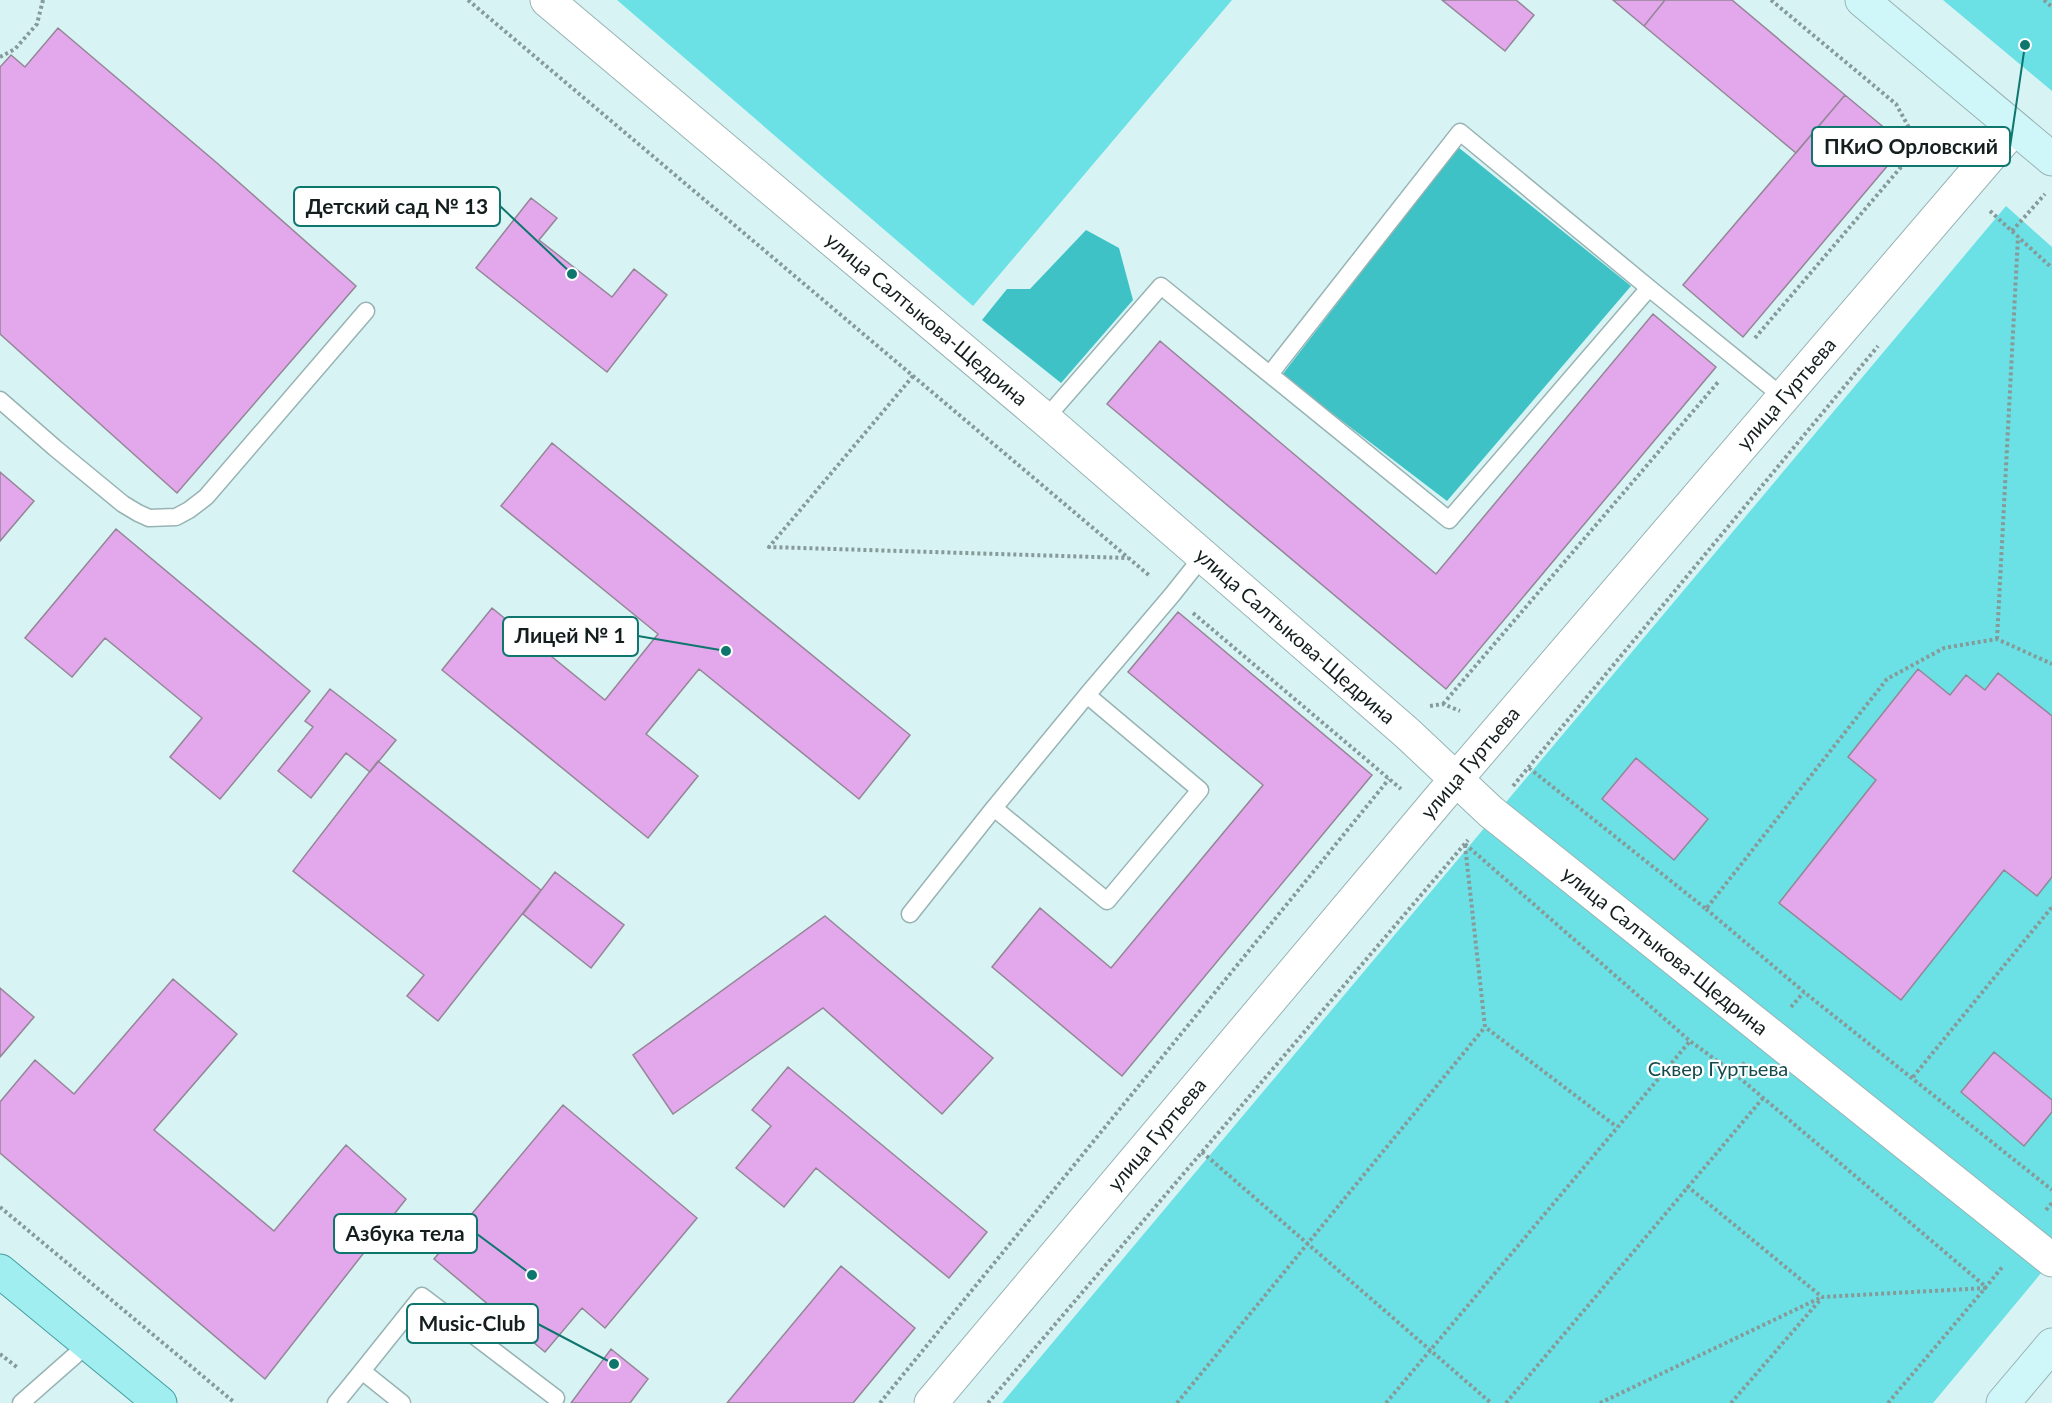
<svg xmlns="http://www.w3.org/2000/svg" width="2052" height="1403" font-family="Lato,sans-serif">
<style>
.green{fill:#6be1e5}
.forest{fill:#3ec2c6}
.building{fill:#e2a8eb;stroke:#948697;stroke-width:1.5}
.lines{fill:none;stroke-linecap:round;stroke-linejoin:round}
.service-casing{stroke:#98b3b3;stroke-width:19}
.minor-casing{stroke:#98b3b3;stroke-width:35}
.tertiary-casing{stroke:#98b3b3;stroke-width:35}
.secondary-casing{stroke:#98b3b3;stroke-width:35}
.primary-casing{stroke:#459da0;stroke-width:35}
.path{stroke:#869a9a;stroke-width:4;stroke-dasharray:3 3;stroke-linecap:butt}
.service{stroke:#fff;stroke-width:16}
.minor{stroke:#fff;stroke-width:33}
.tertiary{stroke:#fff;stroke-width:33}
.secondary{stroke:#cff6f8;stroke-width:33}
.primary{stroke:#a0eef0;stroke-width:33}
.labels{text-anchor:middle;stroke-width:4.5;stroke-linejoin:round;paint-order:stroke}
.street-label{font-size:20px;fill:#141e1e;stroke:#fff}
.park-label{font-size:20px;fill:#144c4e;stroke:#fff}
.leader{fill:none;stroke:#0f766e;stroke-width:2}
.callout-dot{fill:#0f766e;stroke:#fff;stroke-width:2}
.callout{fill:#fff;stroke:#0f766e;stroke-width:2}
.callout-label{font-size:21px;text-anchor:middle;font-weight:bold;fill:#141e1e}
</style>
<rect width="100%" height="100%" fill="#d8f3f4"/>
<path class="green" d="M617 0H1232L973 306Z
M1943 0H2052V91Z
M2006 206 2052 247V1260L1933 1403H1002Z"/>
<path class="forest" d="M1458 147 1631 286 1447 501 1282 375Z
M1086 230 1119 248 1133 300 1061 383 982 320 1007 289H1030Z"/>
<path class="building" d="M1442 0H1516L1534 15 1505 51Z
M1613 0H1665L1644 26Z
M1665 0H1732L1845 95 1796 153 1644 26Z
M58 28 217 163 356 286 177 493 0 334V67L11 55 25 67Z
M1845 95 1905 145 1743 337 1683 285Z
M531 198 557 218 539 240 612 297 634 269 667 295 607 372 476 268Z
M1653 314 1716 367 1446 689 1107 404 1160 341 1436 574Z
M552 443 910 735 859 799 699 669 646 734 698 776 648 838 442 670 492 608 605 700 658 634 501 506Z
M0 472 34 501 0 541Z
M116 529 310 691 220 799 170 757 202 718 105 638 72 677 25 638Z
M1178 612 1372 775 1122 1076 992 967 1040 908 1111 968 1263 785 1128 672Z
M1918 669 1950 695 1966 675 1985 690 1998 673 2052 716V877L2037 896 2004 870 1901 1000 1779 903 1876 780 1848 757Z
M330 689 396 740 370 772 346 753 311 798 278 771 313 727 305 721Z
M1636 758 1708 819 1674 860 1602 799Z
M378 761 541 890 438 1021 407 996 424 975 293 871Z
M555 872 624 925 591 968 523 914Z
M825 916 993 1058 942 1114 823 1008 673 1114 633 1055Z
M173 979 237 1034 154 1130 274 1231 346 1145 406 1199 265 1379 0 1153V1102L35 1060 74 1094Z
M0 988 34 1017 0 1057Z
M1994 1052 2052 1100V1112L2024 1146 1961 1092Z
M788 1067 987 1232 949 1278 816 1168 784 1207 736 1168 771 1126 752 1110Z
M563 1105 697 1218 605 1328 582 1308 545 1352 434 1259Z
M841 1266 915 1328 853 1403H727Z
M611 1349 648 1379 630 1403H571Z"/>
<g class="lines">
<g class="service-casing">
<path id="service" d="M1270 374 1460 132 1649 288
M0 400 55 448 123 504 138 513 149 518 176 517 189 510 206 497 366 311
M1045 419 1161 286 1449 520 1649 288 1783 397
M1087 695 994 808 1107 901 1200 790 1087 695 1172 595 1203 556
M910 914 994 808
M362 1371 422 1296 556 1398
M21 1403 88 1344
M336 1403 362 1371 402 1403"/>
</g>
<g class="minor-casing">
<g id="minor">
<path id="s1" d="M931 1403 1440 798 2014 128"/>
</g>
</g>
<g class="tertiary-casing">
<g id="tertiary">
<path id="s2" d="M547 0 1045 419 1407 733 1491 812 2052 1260"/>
</g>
</g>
<g class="secondary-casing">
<path id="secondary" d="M1862 0 2052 159
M2003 1403 2052 1345"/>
</g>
<g class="primary-casing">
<path id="primary" d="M0 1271 160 1403"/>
</g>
<path class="path" d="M468 0 1151 577
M1771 0 1896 104 1919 146 1938 163
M2044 0 2052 7
M0 57 15 49 37 24 43 0
M1990 211 2052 268
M2012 231 2045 194
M1755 338 1919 146
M913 376 769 547 1128 558
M1193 613 1401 789
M1997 639 2018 237
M1443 704 1719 381
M1430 706 1443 704 1460 711
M1529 768 1706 909 1887 679 1944 648 1997 639 2052 664
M1513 786 1878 346
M1465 844 1690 1041 1735 1074 1986 1287
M1465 845 1485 1027 1617 1127
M1706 909 1804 992 2052 1190
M1791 1007 1804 992
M1735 1074 1746 1061
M1913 1077 2052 907
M1202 1152 1491 1403
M1687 1186 1822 1297 1986 1288
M0 1207 235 1403
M2046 1210 2052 1203
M0 1354 18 1368
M880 1403 1389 779
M988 1403 1468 840
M1177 1403 1485 1027
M1386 1403 1690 1041
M1506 1403 1763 1098
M1600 1403 1822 1297
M1731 1403 1820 1300
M1888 1403 1986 1287 2003 1266"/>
<use href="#service" class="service"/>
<use href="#minor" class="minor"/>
<use href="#tertiary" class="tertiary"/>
<use href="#secondary" class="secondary"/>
<use href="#primary" class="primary"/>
</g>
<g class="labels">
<g class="street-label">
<text dy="7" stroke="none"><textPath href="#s2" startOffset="496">улица Салтыкова-Щедрина</textPath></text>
<text dy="7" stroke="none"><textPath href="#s1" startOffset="1323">улица Гуртьева</textPath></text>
<text dy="7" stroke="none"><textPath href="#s2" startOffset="982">улица Салтыкова-Щедрина</textPath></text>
<text dy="7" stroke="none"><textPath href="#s1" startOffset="837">улица Гуртьева</textPath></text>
<text dy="7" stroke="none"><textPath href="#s2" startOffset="1468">улица Салтыкова-Щедрина</textPath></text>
<text dy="7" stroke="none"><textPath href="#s1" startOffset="351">улица Гуртьева</textPath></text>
</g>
<g class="park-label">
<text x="1718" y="1076">Сквер Гуртьева</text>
</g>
</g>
<path class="leader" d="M2025 45L2010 147M572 274L500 206M726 651L638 636M532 1275L477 1234M614 1364L538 1324"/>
<g class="callout-dot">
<circle cx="2025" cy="45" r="6"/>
<circle cx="572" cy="274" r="6"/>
<circle cx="726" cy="651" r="6"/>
<circle cx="532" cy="1275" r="6"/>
<circle cx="614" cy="1364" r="6"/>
</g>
<g class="callout">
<rect x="1812" y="127" width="198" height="39" rx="6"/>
<rect x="294" y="187" width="206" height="39" rx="6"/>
<rect x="503" y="617" width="135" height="39" rx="6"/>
<rect x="334" y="1214" width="143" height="39" rx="6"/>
<rect x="407" y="1304" width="131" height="39" rx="6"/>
</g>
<g class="callout-label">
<text x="1911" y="154">ПКиО Орловский</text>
<text x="397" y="214">Детский сад № 13</text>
<text x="570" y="643">Лицей № 1</text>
<text x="405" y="1241">Азбука тела</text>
<text x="472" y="1331">Music-Club</text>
</g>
</svg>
